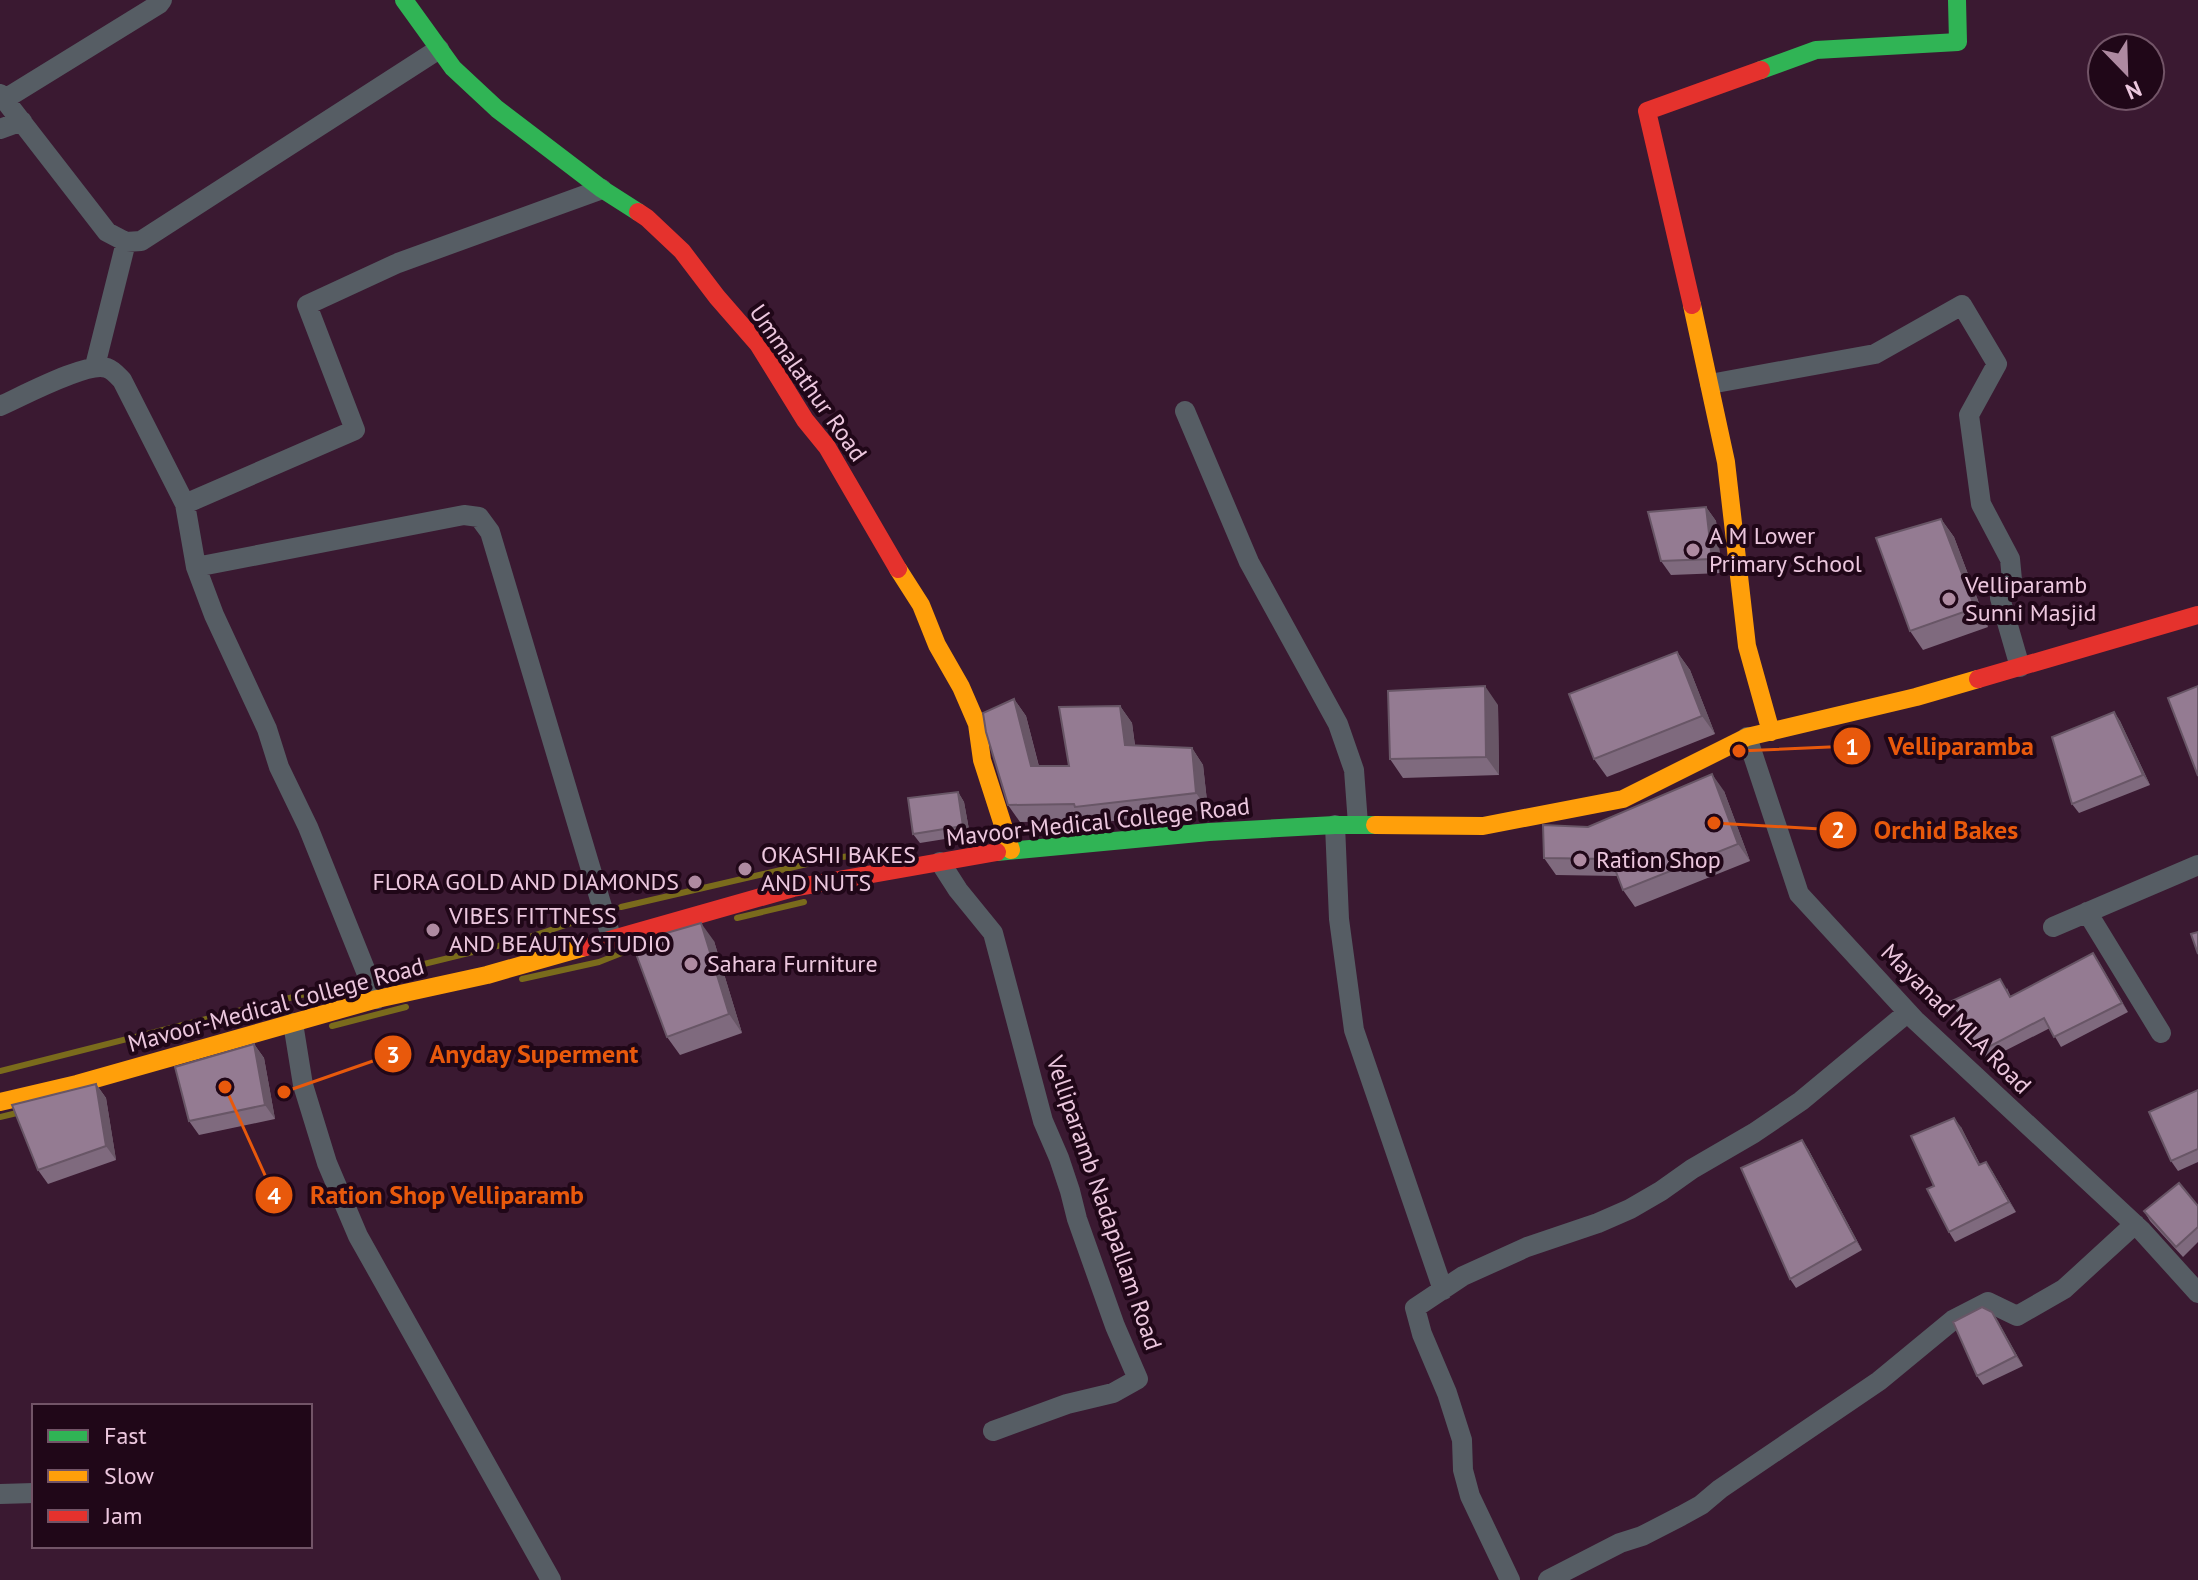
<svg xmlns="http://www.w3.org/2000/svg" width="2198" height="1580" font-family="'PT Sans',sans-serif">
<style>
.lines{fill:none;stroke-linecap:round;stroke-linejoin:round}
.stream{stroke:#7a6b1c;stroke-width:6}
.street{stroke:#565d64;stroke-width:20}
.fast{stroke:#30b455;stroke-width:18}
.slow{stroke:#ff9f0a;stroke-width:18}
.jam{stroke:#e5322d;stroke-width:18}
.wall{fill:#7f6a7e}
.shaded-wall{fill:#685666}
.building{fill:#947b92;stroke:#685666;stroke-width:2}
.poi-dot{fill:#ae8aa1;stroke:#200718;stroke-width:3}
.labels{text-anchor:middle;stroke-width:8;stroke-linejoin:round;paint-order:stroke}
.street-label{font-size:24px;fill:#ecc7de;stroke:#200718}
.poi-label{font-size:24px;fill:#ecc7de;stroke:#200718;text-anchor:start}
.leader{fill:none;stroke:#e8590c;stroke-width:3}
.callout-dot{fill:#e8590c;stroke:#200718;stroke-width:3}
.mark-label{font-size:24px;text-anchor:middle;font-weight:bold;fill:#fff}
.callout-label{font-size:26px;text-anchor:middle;font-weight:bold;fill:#e8590c;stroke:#200718;stroke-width:8;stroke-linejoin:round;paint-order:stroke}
</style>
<rect width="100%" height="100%" fill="#3a1931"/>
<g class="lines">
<path class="stream" d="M621 907 833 858 905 850
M737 918 804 902
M387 973 514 942 587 918
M522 979 599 962 642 945
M332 1026 406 1007
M0 1071 349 983
M0 1117 21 1112"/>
<path class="street" d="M0 94 107 232 126 242 141 241 439 49
M5 99 159 4 162 0
M0 129 22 121
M95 366 126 242
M1710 384 1875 354 1962 305 1997 364 1969 415 1981 504 2010 559 2012 580 2000 598 2020 667
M0 406C21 397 87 361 107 368 113 370 118 376 122 380L185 504 196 567 214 615 267 729 279 767 308 827 377 999
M1185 411 1249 562 1338 724 1354 770 1358 824
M185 504 355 430 307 305 398 263 602 189
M196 567 464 515 479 517 490 532 612 940
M1747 737 1799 894 1915 1020 2141 1230 2198 1293
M1335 825 1339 919 1354 1030 1443 1290
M940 862 958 890 993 933 1043 1121 1059 1158 1070 1191 1077 1219 1115 1326 1138 1379 1113 1393 1067 1404 993 1431
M2087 912 2161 1033
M2053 927 2198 865
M293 1023 303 1085 327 1163 358 1236 551 1580
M0 1494 34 1493
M1510 1580 1470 1496 1463 1470 1462 1440 1447 1393 1422 1334 1415 1308 1463 1276 1527 1247 1598 1223 1630 1209 1661 1191 1692 1169 1754 1133 1801 1101 1907 1013
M1548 1580 1620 1543 1642 1536 1681 1516 1701 1505 1720 1489 1879 1381 1953 1320 1988 1302 2017 1316 2064 1289 2135 1224"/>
<path class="fast" d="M404 0 453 68 497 109 602 189 638 212
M1761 70 1816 50 1958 42 1957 0
M997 852 1209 832 1335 825H1375"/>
<path class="slow" d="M1692 305 1726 462 1747 646 1771 732
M898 569 921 605 937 645 961 687 977 724 982 760 1011 850
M1375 825 1483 826 1623 799 1747 737 1916 697 1978 679
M0 1102 77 1084 377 999 487 975 585 947"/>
<path class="jam" d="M638 212 647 218 682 251 717 297 758 344 805 420 827 447 898 569
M1692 305 1647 111 1761 70
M1978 679 2198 615
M585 947 793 888 997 852"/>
</g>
<path class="wall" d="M1706 507 1716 521 1722 573 1671 575 1661 561Z
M1941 519 1954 537 1988 627 1923 650 1910 631Z
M1677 652 1690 670 1715 734 1607 777 1594 759Z
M1014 699 1026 716 1039 766H1069L1120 706 1132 723 1135 745 1192 748 1203 765 1208 810 1087 824 1084 821 1020 822 1008 805Z
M1498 705 1499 775 1403 778 1390 759Z
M2114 712 2120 721 2150 785 2079 813 2072 804Z
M1724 791 1750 861 1635 907 1623 890 1617 876 1556 875 1544 858 1588 827Z
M958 792 964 802 970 835 920 843 913 834Z
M714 941 742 1033 680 1055 667 1037Z
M2093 953 2128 1012 2061 1047 2050 1028 1985 1061 1979 1052 2007 988 2011 997Z
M254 1044 264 1058 275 1119 199 1135 189 1121Z
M96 1084 106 1098 116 1160 48 1184 38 1170Z
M2198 1090V1162L2178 1171 2171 1161Z
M1961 1127 1980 1164 1992 1171 2016 1212 1955 1242 1949 1232 1934 1186Z
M1802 1140 1808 1149 1862 1250 1796 1288 1790 1279Z
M2198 1206V1242L2183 1257 2150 1221 2144 1211Z
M1992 1312 2023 1366 1983 1385 1977 1376Z"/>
<path class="shaded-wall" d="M1706 507 1716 521 1722 573 1712 559Z
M1941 519 1954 537 1988 627 1975 608Z
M1677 652 1690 670 1715 734 1702 716Z
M1485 686 1498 705 1499 775 1486 757Z
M1014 699 1026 716 1043 783 1031 766Z
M1120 706 1132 723 1137 762 1125 745Z
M2114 712 2120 721 2150 785 2143 775Z
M1192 748 1203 765 1208 810 1196 793Z
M1712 774 1724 791 1750 861 1738 844Z
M958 792 964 802 970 835 963 826Z
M701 923 714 941 742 1033 729 1014Z
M2093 953 2099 962 2128 1012 2122 1003Z
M254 1044 264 1058 275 1119 265 1105Z
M96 1084 106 1098 116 1160 106 1146Z
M1954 1118 1961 1127 1985 1175 1979 1165Z
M1802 1140 1808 1149 1862 1250 1856 1241Z
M1986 1162 1992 1171 2016 1212 2009 1202Z
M1992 1312 1998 1321 2023 1366 2016 1356Z"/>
<path class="building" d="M1706 507 1712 559 1661 561 1648 512Z
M1941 519 1975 608 1910 631 1876 538Z
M1677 652 1702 716 1594 759 1569 694Z
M1485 686 1486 757 1390 759 1388 691Z
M2198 686V776L2168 698Z
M1014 699 1031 766H1069L1059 707 1120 706 1125 745 1192 748 1196 793 1075 807 1074 804 1008 805 986 732 983 713Z
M2114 712 2143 775 2072 804 2052 737Z
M1712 774 1738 844 1623 890 1611 859 1544 858 1543 825 1588 827Z
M958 792 963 826 913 834 908 798Z
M701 923 729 1014 667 1037 632 943Z
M2198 932V954L2191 934Z
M2093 953 2122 1003 2054 1037 2044 1018 1979 1052 1952 1001 2000 979 2010 997Z
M254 1044 265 1105 189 1121 175 1067Z
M96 1084 106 1146 38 1170 12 1105Z
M2198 1090V1149L2171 1161 2149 1112Z
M1954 1118 1979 1165 1986 1162 2009 1202 1949 1232 1927 1189 1934 1186 1911 1136Z
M1802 1140 1856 1241 1790 1279 1741 1168Z
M2179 1183 2198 1206V1227L2176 1247 2144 1211Z
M1982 1307 1992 1312 2016 1356 1977 1376 1953 1322Z"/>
<g class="poi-dot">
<circle cx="1693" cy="550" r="8"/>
<circle cx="1949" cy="599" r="8"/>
<circle cx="1580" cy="860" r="8"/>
<circle cx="745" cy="869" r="8"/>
<circle cx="695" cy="882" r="8"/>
<circle cx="433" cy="930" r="8"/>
<circle cx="691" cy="964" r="8"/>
</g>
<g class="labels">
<g class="street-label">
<text transform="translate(808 383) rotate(55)" y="8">Ummalathur Road</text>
<text transform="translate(1098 822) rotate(-6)" y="8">Mavoor-Medical College Road</text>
<text transform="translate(276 1005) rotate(-15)" y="8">Mavoor-Medical College Road</text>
<text transform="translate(1956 1019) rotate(45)" y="8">Mayanad MLA Road</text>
<text transform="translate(1104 1203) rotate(71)" y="8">Velliparamb Nadapallam Road</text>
</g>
<g class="poi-label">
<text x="1709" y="544">A M Lower<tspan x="1709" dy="28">Primary School</tspan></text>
<text x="1965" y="593">Velliparamb<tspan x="1965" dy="28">Sunni Masjid</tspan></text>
<text x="761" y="863">OKASHI BAKES<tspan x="761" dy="28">AND NUTS</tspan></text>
<text x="1596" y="868">Ration Shop</text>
<text x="679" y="890" text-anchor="end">FLORA GOLD AND DIAMONDS</text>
<text x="449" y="924">VIBES FITTNESS<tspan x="449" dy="28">AND BEAUTY STUDIO</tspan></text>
<text x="707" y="972">Sahara Furniture</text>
</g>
</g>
<path class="leader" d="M1739 751L1852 746M1714 823L1838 830M284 1092L393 1054M225 1087L274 1195"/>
<g class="callout-dot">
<circle cx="1739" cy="751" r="8"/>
<circle cx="1714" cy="823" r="8"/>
<circle cx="284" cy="1092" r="8"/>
<circle cx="225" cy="1087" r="8"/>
<circle cx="1852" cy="746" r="20"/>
<circle cx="1838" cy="830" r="20"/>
<circle cx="393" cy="1054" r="20"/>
<circle cx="274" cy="1195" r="20"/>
</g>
<g class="mark-label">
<text x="1852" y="755">1</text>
<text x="1838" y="838">2</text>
<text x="393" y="1063">3</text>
<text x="274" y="1204">4</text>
</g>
<g class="callout-label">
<text x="1961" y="755">Velliparamba</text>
<text x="1946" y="839">Orchid Bakes</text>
<text x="534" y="1063">Anyday Superment</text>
<text x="447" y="1204">Ration Shop Velliparamb</text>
</g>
<rect x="32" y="1404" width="280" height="144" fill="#200718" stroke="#725467" stroke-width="2"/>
<rect x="48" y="1430" width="40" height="12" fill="#30b455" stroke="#725467" stroke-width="2"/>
<text x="104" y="1444" font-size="24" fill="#ecc7de">Fast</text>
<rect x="48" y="1470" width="40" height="12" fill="#ff9f0a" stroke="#725467" stroke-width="2"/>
<text x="104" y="1484" font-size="24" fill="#ecc7de">Slow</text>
<rect x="48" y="1510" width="40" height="12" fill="#e5322d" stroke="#725467" stroke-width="2"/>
<text x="104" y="1524" font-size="24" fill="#ecc7de">Jam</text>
<g transform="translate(2126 72) rotate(157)"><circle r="38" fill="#200718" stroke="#725467" stroke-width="2"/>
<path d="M0-6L14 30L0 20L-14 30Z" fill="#ae8aa1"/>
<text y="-12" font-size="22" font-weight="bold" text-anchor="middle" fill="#ecc7de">N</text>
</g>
</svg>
